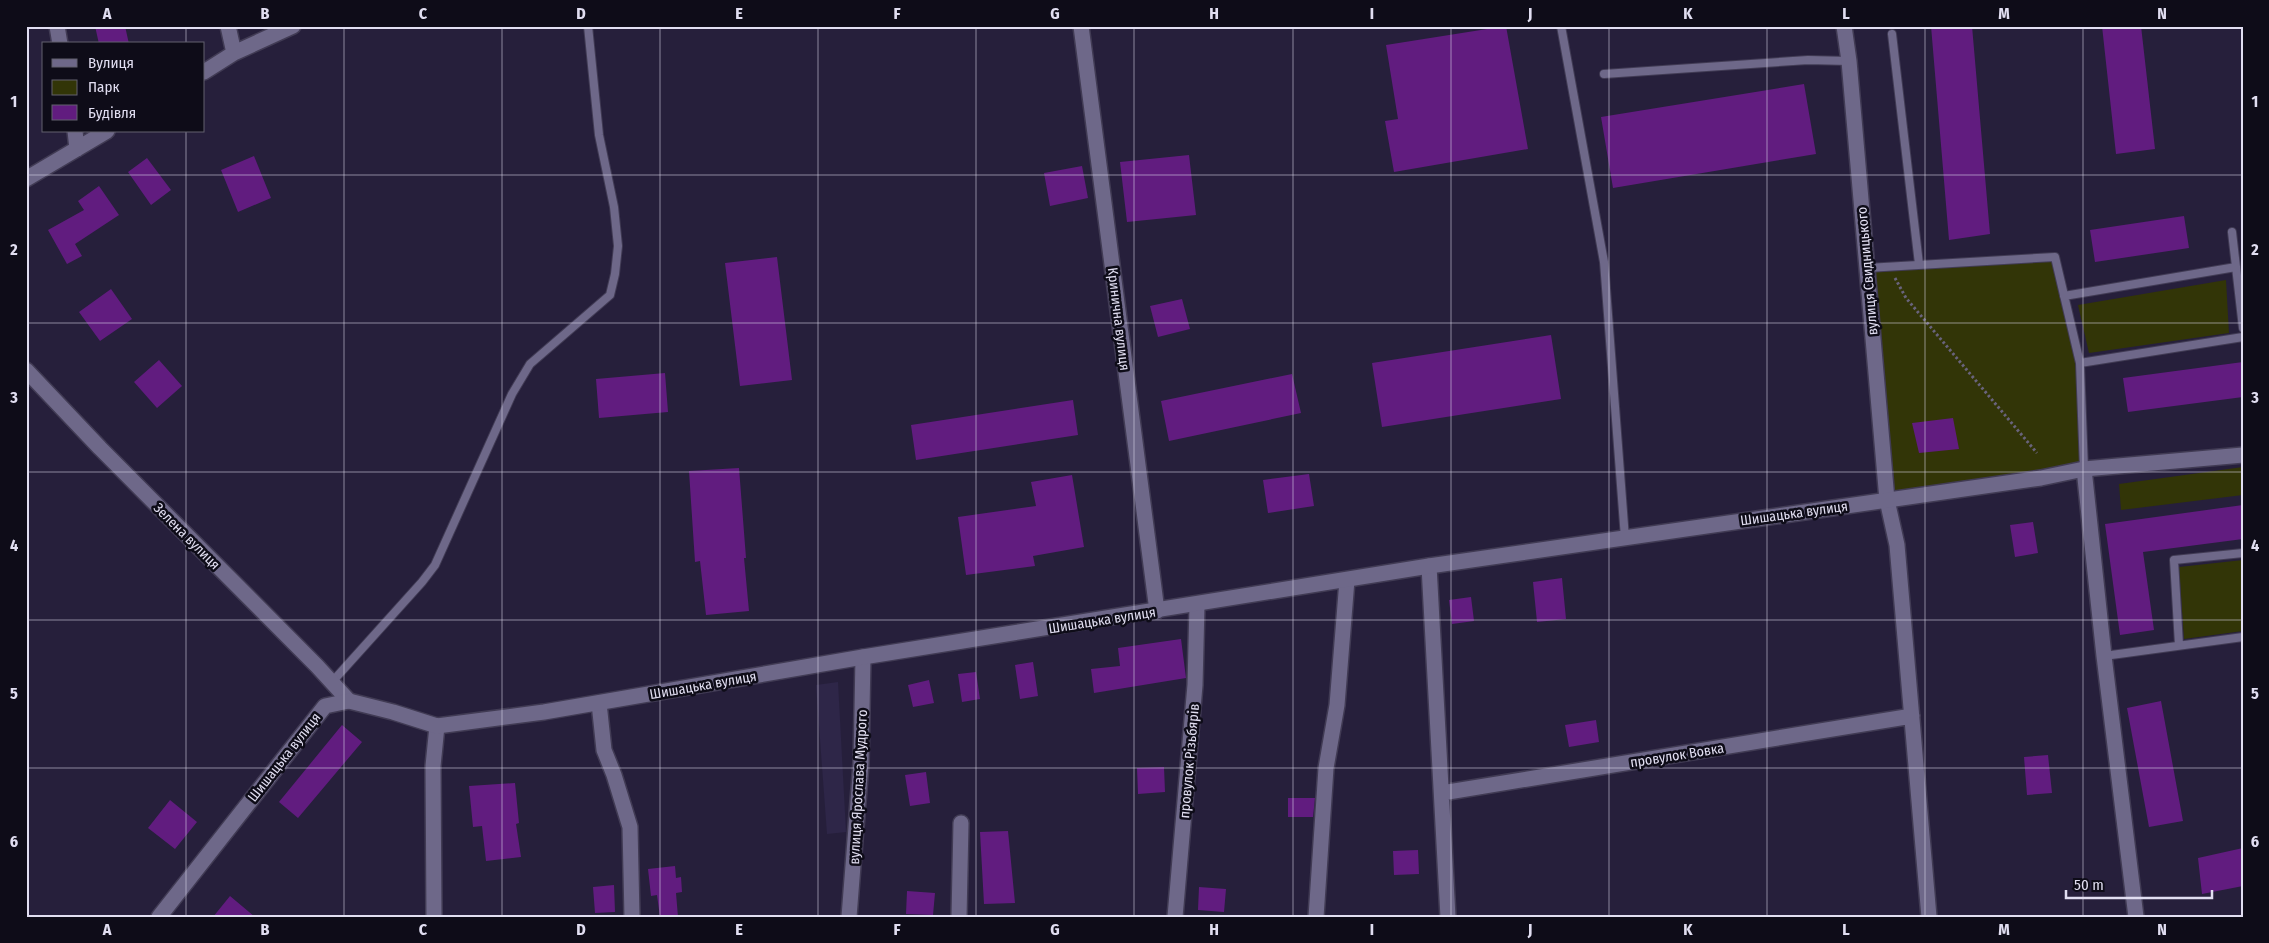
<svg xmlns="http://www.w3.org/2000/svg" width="2269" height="943" font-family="'Fira Sans Condensed',sans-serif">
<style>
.built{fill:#2e2648}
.green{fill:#323507}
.building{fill:#611c7f}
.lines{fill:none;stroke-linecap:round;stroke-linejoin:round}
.service-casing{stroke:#413b54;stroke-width:10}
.minor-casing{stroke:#413b54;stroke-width:18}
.tertiary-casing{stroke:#413b54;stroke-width:18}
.path{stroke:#69637c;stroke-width:3;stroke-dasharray:2.5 2.5;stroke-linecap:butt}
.service{stroke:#6e6889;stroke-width:8}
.minor{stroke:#6e6889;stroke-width:15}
.tertiary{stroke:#6e6889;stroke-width:15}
.grid{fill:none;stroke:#e1def1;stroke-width:1;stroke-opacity:0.55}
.labels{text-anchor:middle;stroke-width:5;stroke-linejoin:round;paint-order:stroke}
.street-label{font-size:14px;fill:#e1def1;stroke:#0e0c18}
.neatline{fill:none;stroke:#e1def1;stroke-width:2}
.grid-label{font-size:16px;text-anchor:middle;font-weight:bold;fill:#e1def1}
</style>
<rect width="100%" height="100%" fill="#261f3b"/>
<path class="built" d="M838 682 846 832 827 834 816 685Z"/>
<path class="green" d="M2055 257 2080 363 2084 469 1887 500 1867 268Z
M2226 280 2229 333 2089 353 2078 305Z
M2243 467V495L2121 510 2119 484Z
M2243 560V631L2184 639 2179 567Z"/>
<path class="building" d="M95 26H125L129 44H99Z
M1506 26 1528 149 1394 172 1385 121 1398 119 1386 45Z
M1931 26H1972L1990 234 1949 240Z
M2102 26H2141L2155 149 2116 154Z
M1804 84 1816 154 1613 188 1601 117Z
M1189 155 1196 215 1127 222 1120 162Z
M254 156 271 198 238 212 221 170Z
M147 158 171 190 151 205 128 172Z
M1082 166 1088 198 1050 206 1044 173Z
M99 186 119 215 75 244 82 256 67 264 48 230 84 210 78 201Z
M2184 216 2189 248 2095 262 2090 230Z
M777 257 792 380 740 386 725 263Z
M111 289 132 319 100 341 79 312Z
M1182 299 1190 329 1158 337 1150 306Z
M1551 335 1561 399 1382 427 1372 363Z
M159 360 182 386 157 408 134 382Z
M2243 362V397L2128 412 2123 378Z
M665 373 668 412 599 418 596 379Z
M1292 374 1301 413 1169 441 1161 401Z
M1073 400 1078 435 916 460 911 425Z
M1953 418 1959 449 1919 453 1912 423Z
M739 468 746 558H744L749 611 706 615 700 561 695 562 689 471Z
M1309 474 1314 506 1268 513 1263 480Z
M1072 475 1084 547 1033 556 1035 566 966 575 958 517 1036 506 1031 482Z
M2243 505V539L2143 552 2154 630 2120 635 2105 524Z
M2033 522 2038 553 2015 557 2010 525Z
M1562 578 1566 619 1537 622 1533 582Z
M1471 597 1474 621 1452 624 1449 600Z
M1181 639 1186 678 1094 693 1091 669 1120 666 1118 648Z
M1033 662 1038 696 1020 699 1015 665Z
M976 672 980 699 962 702 958 674Z
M929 680 934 703 913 707 908 685Z
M2161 701 2183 821 2149 827 2127 708Z
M1596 720 1599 742 1569 747 1565 725Z
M342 725 362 742 298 818 279 802Z
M2048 755 2052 793 2027 795 2024 757Z
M1164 767 1165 792 1138 794 1137 768Z
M926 772 930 803 910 806 905 775Z
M515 783 519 823 516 824 521 857 486 861 482 826 473 827 469 786Z
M1288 798H1315L1313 817H1288Z
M170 800 197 822 175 849 148 828Z
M1008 831 1015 903 984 904 980 832Z
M2243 848V886L2202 894 2198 858Z
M1418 850 1419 874 1394 875 1393 851Z
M675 866 676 878 681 877 682 892 676 893 678 917H660L657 895 651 896 648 869Z
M614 885 615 912 595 913 593 887Z
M1199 887 1226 889 1224 912 1198 910Z
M907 891 935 893 933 915 906 914Z
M230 896 255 917H213Z"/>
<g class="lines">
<g class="service-casing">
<path id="service" d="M1561 26 1604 262 1625 538
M1892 34 1919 264
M1604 74 1808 60 1849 61
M2232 232 2243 328
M1867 268 2055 257 2080 363
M2064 296 2236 267
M2084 469 2080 363 2243 337
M2179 645 2174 560 2243 553
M2104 656 2243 637
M332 682 422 582 435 565 512 394 530 364 610 295 615 274 618 246 614 207 599 135 588 26"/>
</g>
<g class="minor-casing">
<path id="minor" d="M57 26 60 44
M228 26 234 53
M1081 26 1157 611
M1844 26 1849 61 1887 500 1897 545 1929 917
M204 72 234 53 293 26
M75 131 77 149
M26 179 107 131
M26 370 100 448 317 666 349 701
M2084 469 2104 656 2136 917
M1429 566 1448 917
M599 703 604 750 614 775 630 827 632 917
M1442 793 1912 716
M434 917 433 766 437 726
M849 917 861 763 863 657
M959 917 961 823
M1175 917 1195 685 1197 605
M1316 917 1326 768 1337 705 1347 580"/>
</g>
<g class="tertiary-casing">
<path id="tertiary" d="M159 917 325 706 349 701 393 712 437 726 544 712 863 657 1429 566 2041 478 2084 469 2243 455"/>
</g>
<path class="path" d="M1895 278 1906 298 2037 453"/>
<use href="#service" class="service"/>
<use href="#minor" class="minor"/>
<use href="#tertiary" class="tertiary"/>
</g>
<path class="grid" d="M186 26V44M344 26V917M502 26V917M660 26V917M818 26V917M976 26V917M1134 26V917M1293 26V917M1451 26V917M1609 26V917M1767 26V917M1925 26V917M2083 26V917M186 131V917M26 175H2243M26 323H2243M26 472H2243M26 620H2243M26 768H2243"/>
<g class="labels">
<g class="street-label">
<text transform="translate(1867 271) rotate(-95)" y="5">вулиця Свидницького</text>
<text transform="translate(1119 319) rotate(83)" y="5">Кринична вулиця</text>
<text transform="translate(1794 513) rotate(-8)" y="5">Шишацька вулиця</text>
<text transform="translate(187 536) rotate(45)" y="5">Зелена вулиця</text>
<text transform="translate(1102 620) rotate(-9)" y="5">Шишацька вулиця</text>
<text transform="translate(703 685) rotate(-10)" y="5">Шишацька вулиця</text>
<text transform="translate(1677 755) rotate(-9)" y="5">провулок Вовка</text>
<text transform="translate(284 757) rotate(-52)" y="5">Шишацька вулиця</text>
<text transform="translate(1189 761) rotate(-85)" y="5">провулок Різьбярів</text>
<text transform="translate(858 787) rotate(-87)" y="5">вулиця Ярослава Мудрого</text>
</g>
</g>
<rect width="2269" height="943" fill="none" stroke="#0e0c18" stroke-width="55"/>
<rect x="42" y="42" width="162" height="90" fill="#0e0c18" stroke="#62606f"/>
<rect x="52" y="59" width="25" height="8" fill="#6e6889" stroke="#62606f"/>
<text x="88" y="68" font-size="15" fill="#e1def1">Вулиця</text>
<rect x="52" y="80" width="25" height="15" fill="#323507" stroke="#62606f"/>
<text x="88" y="92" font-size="15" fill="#e1def1">Парк</text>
<rect x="52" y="105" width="25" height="15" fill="#611c7f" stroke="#62606f"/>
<text x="88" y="118" font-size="15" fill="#e1def1">Будівля</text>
<path d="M2066 890v8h146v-8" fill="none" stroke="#e1def1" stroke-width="2.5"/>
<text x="2074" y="890" font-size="15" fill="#e1def1" stroke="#0e0c18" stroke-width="4" paint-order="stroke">50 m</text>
<rect x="28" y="28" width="2214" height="888" class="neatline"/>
<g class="grid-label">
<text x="107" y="19">A</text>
<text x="265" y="19">B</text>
<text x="423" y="19">C</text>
<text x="581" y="19">D</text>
<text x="739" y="19">E</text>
<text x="897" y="19">F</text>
<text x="1055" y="19">G</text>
<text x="1214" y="19">H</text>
<text x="1372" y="19">I</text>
<text x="1530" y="19">J</text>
<text x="1688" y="19">K</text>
<text x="1846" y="19">L</text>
<text x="2004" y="19">M</text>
<text x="2162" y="19">N</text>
<text x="14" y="107">1</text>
<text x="2255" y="107">1</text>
<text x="14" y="255">2</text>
<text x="2255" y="255">2</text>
<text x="14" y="403">3</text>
<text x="2255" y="403">3</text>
<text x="14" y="551">4</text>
<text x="2255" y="551">4</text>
<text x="14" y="699">5</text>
<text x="2255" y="699">5</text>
<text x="14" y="847">6</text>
<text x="2255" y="847">6</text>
<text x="107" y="935">A</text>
<text x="265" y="935">B</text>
<text x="423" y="935">C</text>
<text x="581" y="935">D</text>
<text x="739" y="935">E</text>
<text x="897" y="935">F</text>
<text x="1055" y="935">G</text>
<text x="1214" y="935">H</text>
<text x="1372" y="935">I</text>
<text x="1530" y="935">J</text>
<text x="1688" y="935">K</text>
<text x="1846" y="935">L</text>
<text x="2004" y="935">M</text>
<text x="2162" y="935">N</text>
</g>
</svg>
